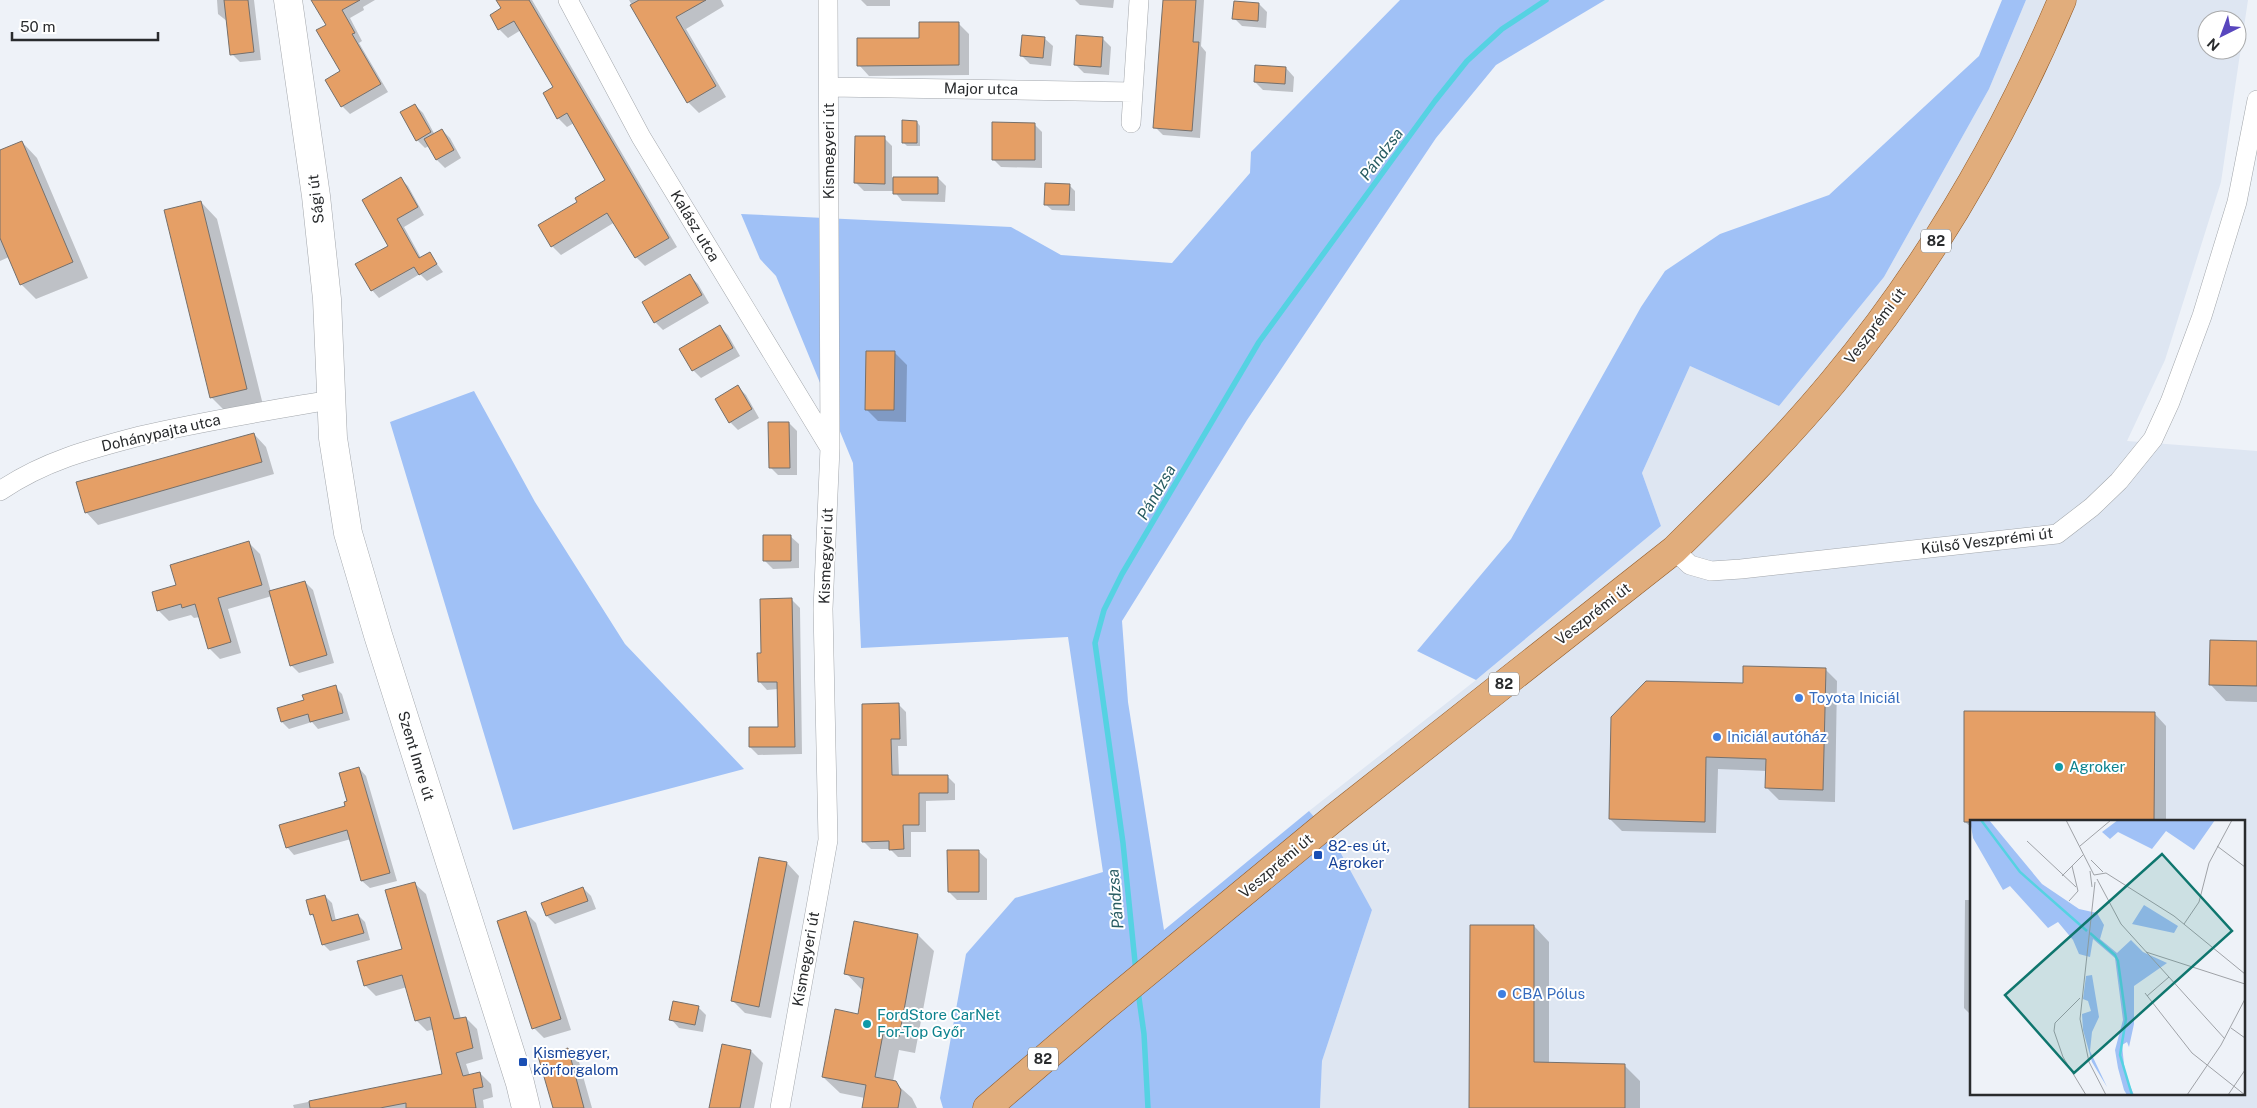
<svg xmlns="http://www.w3.org/2000/svg" width="2257" height="1108" font-family="'Public Sans',sans-serif">
<style>
.built{fill:#dee6f2;fill-rule:evenodd}
.green{fill:#a0c1f6}
.shadow{fill:#0003}
.lines{fill:none;stroke-linecap:round;stroke-linejoin:round}
.stream{stroke:#55d2e2;stroke-width:5.5}
.building{fill:#e59f66;stroke:#75706c}
.street-casing{stroke:#a3a7ac;stroke-width:20}
.secondary-casing{stroke:#a3a7ac;stroke-width:29}
.primary-casing{stroke:#945c28;stroke-width:29}
.street{stroke:#fff;stroke-width:19}
.secondary{stroke:#fff;stroke-width:28}
.primary{stroke:#e1ad7c;stroke-width:28}
.shop-dot{fill:#3f7fe0;stroke:#fff;stroke-width:2}
.culture-dot{fill:#0f9aa8;stroke:#fff;stroke-width:2}
.transit-dot{fill:#1a4fb4;stroke:#fff;stroke-width:2}
.labels{text-anchor:middle;stroke-width:4;stroke-linejoin:round;paint-order:stroke}
.shield{fill:#fff;stroke:#696b6c;stroke-width:1}
.shield-label{font-size:14px;font-weight:bold;fill:#292b2d}
.street-label{font-size:15px;fill:#292b2d;stroke:#fff}
.shop-label{font-size:15px;fill:#366cbe;stroke:#fff;text-anchor:start}
.culture-label{font-size:15px;fill:#0d838f;stroke:#fff;text-anchor:start}
.transit-label{font-size:15px;fill:#164399;stroke:#fff;text-anchor:start}
.water-label{font-size:16px;font-style:italic;fill:#285c63;stroke:#fff}
.inset-river{fill:none;stroke:#55d2e2;stroke-width:2.5}
.inset-road{fill:none;stroke:#9fa2a7;stroke-width:1}
.view{fill:#0f766e;fill-opacity:0.15;stroke:#0f766e;stroke-width:2.5}
.inset-edge{fill:none;stroke:#292b2d;stroke-width:2.5}
</style>
<rect width="100%" height="100%" fill="#eef2f8"/>
<path class="built" d="M2026 0H2248L2221 182 2165 360 2127 441 2257 451V1108H1320L1322 1061 1372 910 1309 811 1476 680 1661 526 1642 473 1690 366 1779 406 1884 277 1989 89ZM2207 20H2237V50H2207ZM1971 822H2243V1094H1971Z"/>
<path class="green" d="M1400 0H1605L1496 65 1436 138 1247 420 1122 621 1128 702 1164 930 1309 811 1333 839 1372 910 1322 1061 1320 1108H943L940 1098 966 954 1015 898 1103 872 1068 637 861 648 853 463 776 276 760 259 741 214 1011 227 1061 255 1172 263 1250 173 1251 152Z
M2002 0H2026L1989 89 1884 277 1779 406 1690 366 1642 473 1661 526 1476 680 1417 651 1511 539 1641 307 1665 271 1720 234 1829 195 1979 56Z
M474 391 535 502 625 644 744 769 513 830 390 422Z"/>
<path class="shadow" d="M217 0H254L261 60 240 62 232 54 228 22 218 14Z
M318 0H375L363 7 364 10 350 18 362 41 359 43 388 92 350 114 342 106V72Z
M498 0H532L677 247 645 266 636 257 615 222 561 255 552 246 579 202 607 180 574 123 567 127 558 118 555 88 521 30 508 38 499 29 503 9Z
M629 0H721L724 6 686 29 726 97 699 113 688 102Z
M861 0H890V6H867Z
M1075 0H1114L1113 8 1080 5Z
M1164 0H1204L1201 46 1206 52 1200 138 1163 135 1155 127Z
M1259 4 1267 12 1266 28 1242 26 1234 18Z
M958 23 969 34V75L869 76 859 65Z
M1044 38 1053 46 1051 66 1030 64 1022 56Z
M1103 39 1111 47 1109 75 1084 73 1076 65Z
M1286 68 1294 77 1293 92 1263 90 1255 82Z
M415 105 423 113 435 135 442 130 450 138 461 158 445 168 437 160 429 146 425 148 417 140Z
M917 122 920 126V146H907L903 142Z
M1034 124 1042 132V168L1001 167 993 159Z
M884 138 892 146V178H938L946 186 945 202 902 201 894 191H864L856 183Z
M22 142 37 158 88 278 36 299 21 284 9 257 0 261V151Z
M401 179 408 186 424 215 404 227 421 258 429 253 443 272 427 281 420 274 379 298 372 290 389 246Z
M1069 185 1075 191V211L1052 210 1045 204Z
M201 202 217 219 263 405 228 414 211 397Z
M690 276 698 284 709 303 663 330 655 322Z
M720 327 728 335 740 356 701 378 693 370 681 349Z
M895 353 907 365 906 422 878 421 866 409Z
M738 387 746 395 759 418 738 430 730 422Z
M789 423 797 431V475H778L770 467Z
M254 434 266 447 274 474 98 525 86 512Z
M790 536 799 544V568L773 569 765 561Z
M249 543 260 554 271 592 305 582 313 590 334 663 299 673 291 665 272 596 228 609 241 653 220 659 209 648 200 617 194 618 191 615 169 621 158 610 177 586Z
M792 600 800 608 802 754 758 755 750 747 779 728 778 689 767 690 759 681 762 655Z
M2257 642V702L2226 701 2210 684Z
M1825 669 1837 681 1835 802 1779 800 1767 788V771L1718 769 1716 833 1622 831 1610 819 1744 685Z
M335 687 342 694 350 720 318 729 312 722 289 729 282 722 306 701Z
M899 705 906 712 907 746H898L899 776H947L955 784V800L926 801V832H911V857H898L890 849H871L863 841Z
M2154 713 2166 726V822H1971V827L1965 822Z
M359 768 366 776 397 881 370 888 362 881 351 839 294 855 287 847 346 806Z
M978 851 987 859V900H957L949 892Z
M760 858 787 863 799 876 771 1018 745 1013 733 1001Z
M415 884 426 894 461 1019 466 1018 477 1029 483 1059 466 1064 470 1076 480 1073 491 1084 493 1097 483 1100 484 1108H294L293 1105 443 1075 434 1029 427 1031 416 1020 407 987 376 996 365 985 403 950Z
M583 888 591 896 596 909 555 924 547 916 543 903Z
M325 896 332 903 336 921 358 915 365 922 370 940 330 951 323 944 316 919 311 914Z
M1965 900H1971V1015L1964 1008Z
M525 912 536 923 571 1030 544 1038 534 1028Z
M1534 926 1549 942V1064L1625 1066 1640 1081V1108H1470Z
M918 935 934 951 915 1053 899 1050 893 1081 912 1098 917 1108H869L865 1098 840 1093 823 1077 859 1015 862 990 846 973Z
M698 1007 706 1015 703 1032 679 1028 671 1019Z
M567 1050 579 1062 592 1108H554Z
M751 1051 763 1063 754 1108H711Z"/>
<g class="lines">
<path class="stream" d="M1136 972 1123 843 1095 643 1104 610 1122 574 1259 342 1435 101 1467 61 1502 29 1546 0
M1138 991 1144 1034 1148 1108"/>
</g>
<path class="building" d="M224 0H248L254 52 230 55Z
M311 0H360L342 10 355 33 352 34 381 84 341 107 325 80 340 71 316 30 326 25Z
M496 0H529L669 238 635 258 607 213 551 247 538 225 577 202 575 198 605 180 567 113 557 119 543 93 553 87 514 21 498 30 490 15 501 8Z
M639 0H706L676 17 716 86 687 103 630 5Z
M1163 0H1196L1193 42H1199L1192 131 1153 128Z
M1234 1 1259 3 1258 21 1232 19Z
M919 22H959V65L857 66V38H919Z
M1022 35 1045 37 1043 58 1020 56Z
M1076 35 1103 37 1101 67 1074 65Z
M1255 65 1286 67 1285 84 1254 82Z
M415 104 431 132 416 141 400 112Z
M902 120 917 121V143H902Z
M992 122 1035 123V160H992Z
M442 129 454 150 436 160 424 139Z
M855 136H885V184L854 183Z
M22 141 73 262 20 285 0 238V150Z
M401 177 418 207 397 219 419 258 430 252 437 264 419 275 414 267 371 291 355 264 388 246 362 200Z
M893 177H938V194H893Z
M1045 183 1070 184 1069 205H1044Z
M201 201 247 389 210 398 164 210Z
M690 274 702 295 654 323 642 302Z
M720 325 733 348 692 371 679 349Z
M866 351H895L894 410H865Z
M738 385 752 409 729 423 715 399Z
M768 422H789L790 468H769Z
M254 433 262 462 85 513 76 482Z
M763 535H791V561H763Z
M249 541 262 585 218 598 231 642 208 649 195 604 182 608 181 604 157 611 152 592 176 585 170 565Z
M305 581 327 655 290 666 269 591Z
M792 598 795 747H749V727H778L777 682H758L757 653H761L760 599Z
M2210 640 2257 641V686L2209 685Z
M1743 666 1826 668 1823 790 1765 788 1766 759 1706 757 1705 822 1609 819 1611 717 1646 681 1743 683Z
M336 685 343 713 310 722 308 714 281 722 277 708 304 700 302 695Z
M899 703 900 739H891L892 775H948V793H919V825H903L904 849 889 850V841L862 842V704Z
M1964 711 2155 712 2154 822H1964Z
M359 767 390 873 361 881 347 830 286 848 279 825 345 806 344 802 347 801 339 773Z
M947 850H979V892H948Z
M759 857 787 862 759 1007 731 1001Z
M415 882 454 1019 466 1017 473 1048 456 1053 463 1076 480 1072 483 1087 473 1089 476 1108H406V1103L380 1108H310L309 1101 442 1074 430 1017 415 1021 402 975 364 986 357 961 402 949 385 890Z
M583 887 588 901 546 916 541 903Z
M325 895 332 921 358 914 364 933 322 945 313 914 310 915 306 900Z
M526 911 561 1019 532 1029 497 921Z
M854 921 918 934 899 1037 883 1034 875 1077 896 1081 901 1090 898 1108H862L866 1085 822 1077 835 1009 858 1014 864 978 844 974Z
M1470 925H1534V1062L1625 1064V1108H1469Z
M673 1001 699 1006 695 1025 669 1020Z
M722 1044 751 1050 740 1108H709Z
M568 1048 584 1108H553L538 1056Z"/>
<g class="lines">
<g class="street-casing">
<path id="street" d="M568 0 641 137 830 448
M829 87 1133 92
M1131 123 1139 0
M0 491C44 461 90 449 140 436 203 421 266 411 330 400
M1674 550 1690 565 1711 571 1741 569 2057 534 2092 507 2119 481 2153 439 2170 402 2202 316 2237 202 2257 100
M780 1108 828 840 823 609 830 448 828 0"/>
</g>
<g class="secondary-casing">
<path id="secondary" d="M288 0 316 196 327 299 333 438 348 533 378 635 520 1083 526 1108"/>
</g>
<g class="primary-casing">
<path id="primary" d="M987 1108 1100 1011 1334 818 1674 550C1729 496 1784 441 1833 382 1929 267 2004 137 2062 0"/>
</g>
<use href="#street" class="street"/>
<use href="#secondary" class="secondary"/>
<use href="#primary" class="primary"/>
</g>
<g class="shop-dot">
<circle cx="1799" cy="698" r="5"/>
<circle cx="1717" cy="737" r="5"/>
<circle cx="1502" cy="994" r="5"/>
</g>
<g class="culture-dot">
<circle cx="2059" cy="767" r="5"/>
<circle cx="867" cy="1024" r="5"/>
</g>
<g class="transit-dot">
<rect x="1313" y="850" width="10" height="10" rx="2.5"/>
<rect x="518" y="1057" width="10" height="10" rx="2.5"/>
</g>
<g class="labels">
<g class="shield">
<rect x="1921" y="229.5" width="30" height="23" rx="4"/>
<rect x="1489" y="672.5" width="30" height="23" rx="4"/>
<rect x="1028" y="1047.5" width="30" height="23" rx="4"/>
</g>
<g class="shield-label">
<text x="1936" y="246">82</text>
<text x="1504" y="689">82</text>
<text x="1043" y="1064">82</text>
</g>
<g class="street-label">
<text transform="translate(981 89) rotate(1)" y="5">Major utca</text>
<text transform="translate(829 151) rotate(-90)" y="5">Kismegyeri út</text>
<text transform="translate(316 199) rotate(-97)" y="5">Sági út</text>
<text transform="translate(695 226) rotate(59)" y="5">Kalász utca</text>
<text transform="translate(1875 326) rotate(-53)" y="5">Veszprémi út</text>
<text transform="translate(161 433) rotate(-13)" y="5">Dohánypajta utca</text>
<text transform="translate(1987 541) rotate(-7)" y="5">Külső Veszprémi út</text>
<text transform="translate(826 556) rotate(-88)" y="5">Kismegyeri út</text>
<text transform="translate(1593 614) rotate(-38)" y="5">Veszprémi út</text>
<text transform="translate(416 756) rotate(73)" y="5">Szent Imre út</text>
<text transform="translate(1276 866) rotate(-40)" y="5">Veszprémi út</text>
<text transform="translate(806 959) rotate(-80)" y="5">Kismegyeri út</text>
</g>
<g class="shop-label">
<text x="1809" y="703">Toyota Iniciál</text>
<text x="1727" y="742">Iniciál autóház</text>
<text x="1512" y="999">CBA Pólus</text>
</g>
<g class="culture-label">
<text x="2069" y="772">Agroker</text>
<text x="877" y="1020">FordStore CarNet<tspan x="877" dy="17">For-Top Győr</tspan></text>
</g>
<g class="transit-label">
<text x="1328" y="851">82-es út,<tspan x="1328" dy="17">Agroker</tspan></text>
<text x="533" y="1058">Kismegyer,<tspan x="533" dy="17">körforgalom</tspan></text>
</g>
<g class="water-label">
<text transform="translate(1381 154) rotate(-53)" y="6">Pándzsa</text>
<text transform="translate(1156 492) rotate(-60)" y="6">Pándzsa</text>
<text transform="translate(1115 899) rotate(-95)" y="6">Pándzsa</text>
</g>
</g>
<g transform="translate(1970 820)">
<rect width="275" height="275" fill="#eef2f8"/>
<path d="M0 0H19L72 64 109 89 127 93 134 105 130 119 147 133 161 120 173 132 197 143 164 166V204L159 227 157 222 152 225 155 254 164 275H157L154 270 148 248 145 230 153 200 145 138 123 119 120 137 109 134 103 120 88 102 78 108 40 66 33 70 3 18ZM148 0H245L224 30 196 11 182 29 148 12 140 19 132 12ZM174 85 208 106 204 113 162 104ZM122 155 129 197 122 212 120 231 137 267 122 242 113 210 112 194 121 191 118 181 113 179 116 156Z" fill="#a0c1f6"/>
<path class="inset-river" d="M11 0 50 52 117 111M120 113 145 135 148 141 156 199 150 235 162 275"/>
<path class="inset-road" d="M96 0 124 55M57 21 106 67M110 26 141 0M247 26 275 47M121 40 133 52M120 51 122 67M124 55 136 53 204 96 275 154M92 56 113 35M127 59 151 104 255 219M125 62 110 199 119 242 136 275M99 81 108 71 102 46M214 104 229 82 239 43 262 0M176 132 275 164M175 173 222 233 275 275M177 176 199 157M110 178 85 203 84 211 93 237 116 275M261 208 275 218M217 275 251 225 275 179M258 275 275 250"/>
<path class="view" d="M192 34 262 111 104 253 35 175Z"/>
<rect width="275" height="275" class="inset-edge"/>
</g>
<g transform="translate(2222 35) rotate(222)"><circle r="24" fill="#ffffff" stroke="#a9aaab"/>
<path d="M0-4L9 19L0 12L-9 19Z" fill="#5846be"/>
<text y="-8" font-size="14" font-weight="bold" text-anchor="middle" fill="#292b2d">N</text>
</g>
<path d="M12 32v8h146v-8" fill="none" stroke="#292b2d" stroke-width="2.5"/>
<text x="20" y="32" font-size="15" fill="#292b2d" stroke="#ffffff" stroke-width="4" paint-order="stroke">50 m</text>
</svg>
